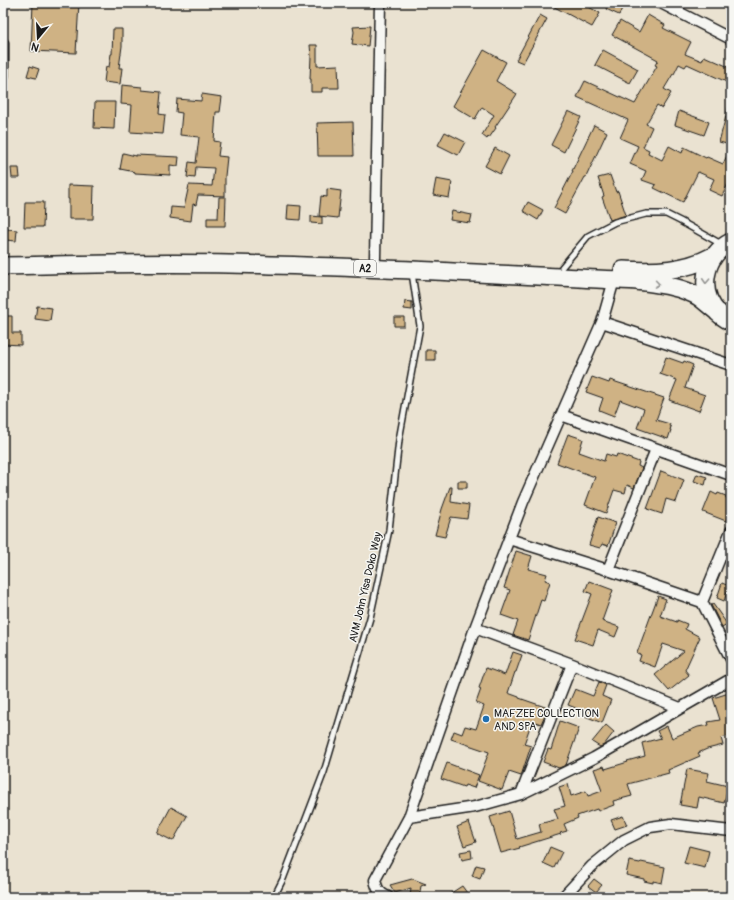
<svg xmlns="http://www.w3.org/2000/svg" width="734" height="900" font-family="Pangolin,sans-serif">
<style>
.building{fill:#cfb284;stroke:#1c1c1c}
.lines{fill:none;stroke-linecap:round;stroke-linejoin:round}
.service-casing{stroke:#1c1c1c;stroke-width:8}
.minor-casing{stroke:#1c1c1c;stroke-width:13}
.trunk-casing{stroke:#1c1c1c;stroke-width:20}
.service{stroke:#f6f6f2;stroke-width:5}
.minor{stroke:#f6f6f2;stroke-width:10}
.trunk{stroke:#f6f6f2;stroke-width:17}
.oneway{stroke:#949492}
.poi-dot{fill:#1f6fb2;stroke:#f6f6f2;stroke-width:1.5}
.labels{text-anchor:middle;stroke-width:3;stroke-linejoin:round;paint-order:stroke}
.shield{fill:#f6f6f2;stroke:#5d5d5c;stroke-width:1}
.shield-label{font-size:10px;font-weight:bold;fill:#1c1c1c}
.street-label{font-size:11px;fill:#1c1c1c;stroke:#f6f6f2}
.poi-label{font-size:11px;fill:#1c1c1c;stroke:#f6f6f2;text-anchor:start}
</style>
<rect width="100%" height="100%" fill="#eae2d1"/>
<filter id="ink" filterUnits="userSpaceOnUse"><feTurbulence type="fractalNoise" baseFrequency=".025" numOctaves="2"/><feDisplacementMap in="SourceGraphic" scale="8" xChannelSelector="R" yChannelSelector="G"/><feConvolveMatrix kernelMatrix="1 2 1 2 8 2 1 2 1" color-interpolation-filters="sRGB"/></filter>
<g filter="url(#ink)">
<path class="building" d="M33 3H79L76 53 31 51Z
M547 3H581L600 13 592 27Z
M608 3H615L623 6 619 15 606 9Z
M540 15 547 19 523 63 516 60Z
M648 15 665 25 663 28 691 42 685 54 702 61 704 56 731 68V84L687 64 685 67 679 64 674 74H673L664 89 671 93 662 108 657 105 646 124 652 127 643 147 649 150 648 153 662 160 669 146 682 153 684 147 706 158 707 157 723 164 731 147V185L728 184 722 196 709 190 714 179 698 172 683 202 654 188 656 185 642 180 646 171 630 164 638 146 620 138 628 120 577 97 585 81 635 104 657 66 655 65 658 60 612 35 620 21 639 32Z
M370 26 368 46 352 44 354 32 353 27Z
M113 29H122V46L119 68H122L120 84 104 82 106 66 109 67 111 54H112Z
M310 45H317V66L338 65 339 88H322V92H311V79H310L311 56Z
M484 50 506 62 496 81 517 94 495 127 496 128 489 138 488 137 487 139 482 135 494 115 482 107 475 119 453 106Z
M603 50 638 69 630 83 595 65Z
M30 66 39 69 36 78 27 76Z
M122 85 142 87V90L161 92 159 114 165 115 163 134 130 132 132 105 121 104Z
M202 94 222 97 220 112H216L214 141 220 142 218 156 227 157 225 176V196L198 195 196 205 193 204 191 221 170 218 171 207 184 208 189 185 212 186 214 168 196 167 195 178 187 177 189 162 196 163 199 137 180 135 182 113 176 112 177 99 201 101Z
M95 102H115L114 129 94 128Z
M729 105 731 106V145L719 142Z
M568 111 581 117 564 152 551 145Z
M679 111 709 122 704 135 675 125Z
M353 122 354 156H318L317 123Z
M594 125 607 132 586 177H585L565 214 554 208 573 171H572Z
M445 132 465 142 458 155 438 145Z
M495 148 509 156 500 174 485 166Z
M123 153 136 156V155L179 157 178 166 170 165V175L135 173V172L120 169Z
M11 168H19L20 178H12Z
M610 175 616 192 618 191 626 215 610 220 602 197 604 196 598 178Z
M436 179 452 182 449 198 433 195Z
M68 185 94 186 93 219H69V199H68Z
M327 189 341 191 338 218 319 216 321 196 327 197Z
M219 197H226L225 226H207V218H218Z
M25 202H44L43 227H24Z
M528 202 543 210 538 220 523 211Z
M288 205 301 206 300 220 287 219Z
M452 211 472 215 470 223 450 220Z
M311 216 322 217V224L311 223Z
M7 229 17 230 16 241 6 240Z
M405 301 412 302V310L404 309Z
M37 306 52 308 50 321 35 319Z
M3 316H12V333H21V345L3 344Z
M394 317H404V326H394Z
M426 350H435V360H426Z
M666 357 683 363 684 361 693 365 685 388 705 395 699 411 669 400 677 380 660 374Z
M592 377 609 383 610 380 664 398 656 420 670 424 669 426 671 427 670 430H671L668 439 637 428 644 409 620 400 614 416 599 410 603 398 586 392Z
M568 434 583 439 579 452 604 461 606 454 616 457 617 454 639 462 638 466 642 468 634 488 627 485 625 493 614 490 606 513 585 505 595 477 557 463Z
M661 471 684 480 676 502 666 499 662 514 647 509Z
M697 474 707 477 705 485 694 481Z
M458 481H467V488H458Z
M450 487H452L451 502 469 505 467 519 451 517 445 537 435 535 442 509Z
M711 492 717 495 718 493 726 496V498L731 500 728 509 730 510 726 521 703 512Z
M598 517 616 523 608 546 602 544 600 548 589 545Z
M516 551 532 556 528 569 547 574 545 580 550 582 544 601 541 600 528 640 513 635 518 621 501 615 510 590 504 588Z
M589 581 613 590 602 621 619 627 615 637 598 630 593 645 575 639 592 594 585 591Z
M722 583 729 586 724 601 717 598Z
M658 596 666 599 660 616 677 622V620L687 624 685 629 700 637 685 670 689 675 669 691 655 675 684 651 663 644 655 667 639 661 641 655 637 653Z
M713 604 727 624 722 627 711 605Z
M513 652 522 655 516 672H515L508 693 519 697V698L548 708 541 724 532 721 524 744 531 746 521 776 509 772 502 790 478 781 489 752 451 739 454 731 462 734 465 726 476 729 484 706 476 703 481 689 479 688 486 668 505 675Z
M599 682 606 685 602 696 611 700 602 723 585 716 586 712 568 705 575 689 593 696Z
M729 693 731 698V735L721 738 723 745 707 749 698 753 700 756 668 770 669 773 628 784 632 796 613 801 614 805 598 811 597 809 577 816 578 818 564 824 567 831 560 833 561 834 519 847 520 848 501 853 490 817 509 811 517 839 541 832 539 824 558 819 554 809 565 806 559 787 568 784 571 796 586 791 588 796 602 791 594 769 604 766 605 769 628 762 627 761 645 756 642 743 661 738 657 731 667 726 672 738 698 727 709 725 708 722 720 720 713 698Z
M560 721 579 728 566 765 559 768 543 762 548 749 551 750Z
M606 725 614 732 604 745 600 747 592 742Z
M447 763 479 775 474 788 465 785 464 787 441 779Z
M687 769 709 773 707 781 728 786 724 803 699 797 697 808 680 805Z
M171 807 187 816 173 841 157 833Z
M623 816 627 825 615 829 611 820Z
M469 822 476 842 464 846 457 827Z
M689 846 709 851 705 868 684 863Z
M550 847 562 852 554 868 543 863Z
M471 850 472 858 462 860 460 852Z
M629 861 640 863 641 862 665 867 662 883 653 881V883L644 881V879L626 875Z
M476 865 484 867 480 879 472 876Z
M412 879H413L426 884 421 886 419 897H410L411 888 395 893 390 885Z
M594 879 602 885 596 892 588 886Z
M462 886 470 897H445Z"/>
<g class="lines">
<g class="service-casing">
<path id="service" d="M562 267 588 236 615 222 646 214H666L680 221 721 244
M274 897 283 879 324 772 370 618 389 530 399 440 420 326 412 273"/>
</g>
<g class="minor-casing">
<path id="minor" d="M661 3 731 39
M3 43V76
M375 258 378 101 380 3
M602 322 731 365
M561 415 731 475
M509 539 608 570 702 602 731 659
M608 570 656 449
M702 602 731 531
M475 628 572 664 680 708
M521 794 572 664
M409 817 475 807 521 794 594 758 731 679
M388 897C379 893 377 889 375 880L409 817 475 628 523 502 602 322 614 280
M563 897 592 866 624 840 650 827 671 824 731 831"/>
</g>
<g class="trunk-casing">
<path id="trunk" d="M731 242C704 255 697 291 718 313 722 317 727 319 731 322
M3 266C92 264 181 262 271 265 393 268 515 275 637 281 658 284 680 286 699 297 706 302 712 308 719 313
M623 270C655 272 685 271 713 256"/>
</g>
<use href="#service" class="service"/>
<use href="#minor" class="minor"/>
<use href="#trunk" class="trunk"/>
</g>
<defs><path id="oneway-chevron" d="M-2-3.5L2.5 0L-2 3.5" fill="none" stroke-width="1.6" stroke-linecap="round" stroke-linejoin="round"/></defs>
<g class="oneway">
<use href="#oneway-chevron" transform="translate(706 281) rotate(93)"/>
<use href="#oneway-chevron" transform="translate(657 284) rotate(9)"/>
</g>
</g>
<circle class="poi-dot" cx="486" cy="719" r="4"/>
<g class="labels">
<rect class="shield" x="354" y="260" width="22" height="16" rx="3"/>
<g class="shield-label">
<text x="365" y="272">A2</text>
</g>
<g class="street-label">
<text transform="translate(365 587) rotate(-77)" y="4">AVM John Yisa Doko Way</text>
</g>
<g class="poi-label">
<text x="494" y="717">MAFZEE COLLECTION<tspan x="494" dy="13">AND SPA</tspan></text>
</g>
</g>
<rect width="734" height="900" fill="none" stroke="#f6f6f2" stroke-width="16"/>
<rect x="8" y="8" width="718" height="884" fill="none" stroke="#1c1c1c" stroke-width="1.5" filter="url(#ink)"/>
<g transform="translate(38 38) rotate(198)" stroke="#f6f6f2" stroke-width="3" paint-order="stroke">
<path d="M0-3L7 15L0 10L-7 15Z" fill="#1c1c1c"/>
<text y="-6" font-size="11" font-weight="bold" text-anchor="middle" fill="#1c1c1c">N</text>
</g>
</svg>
